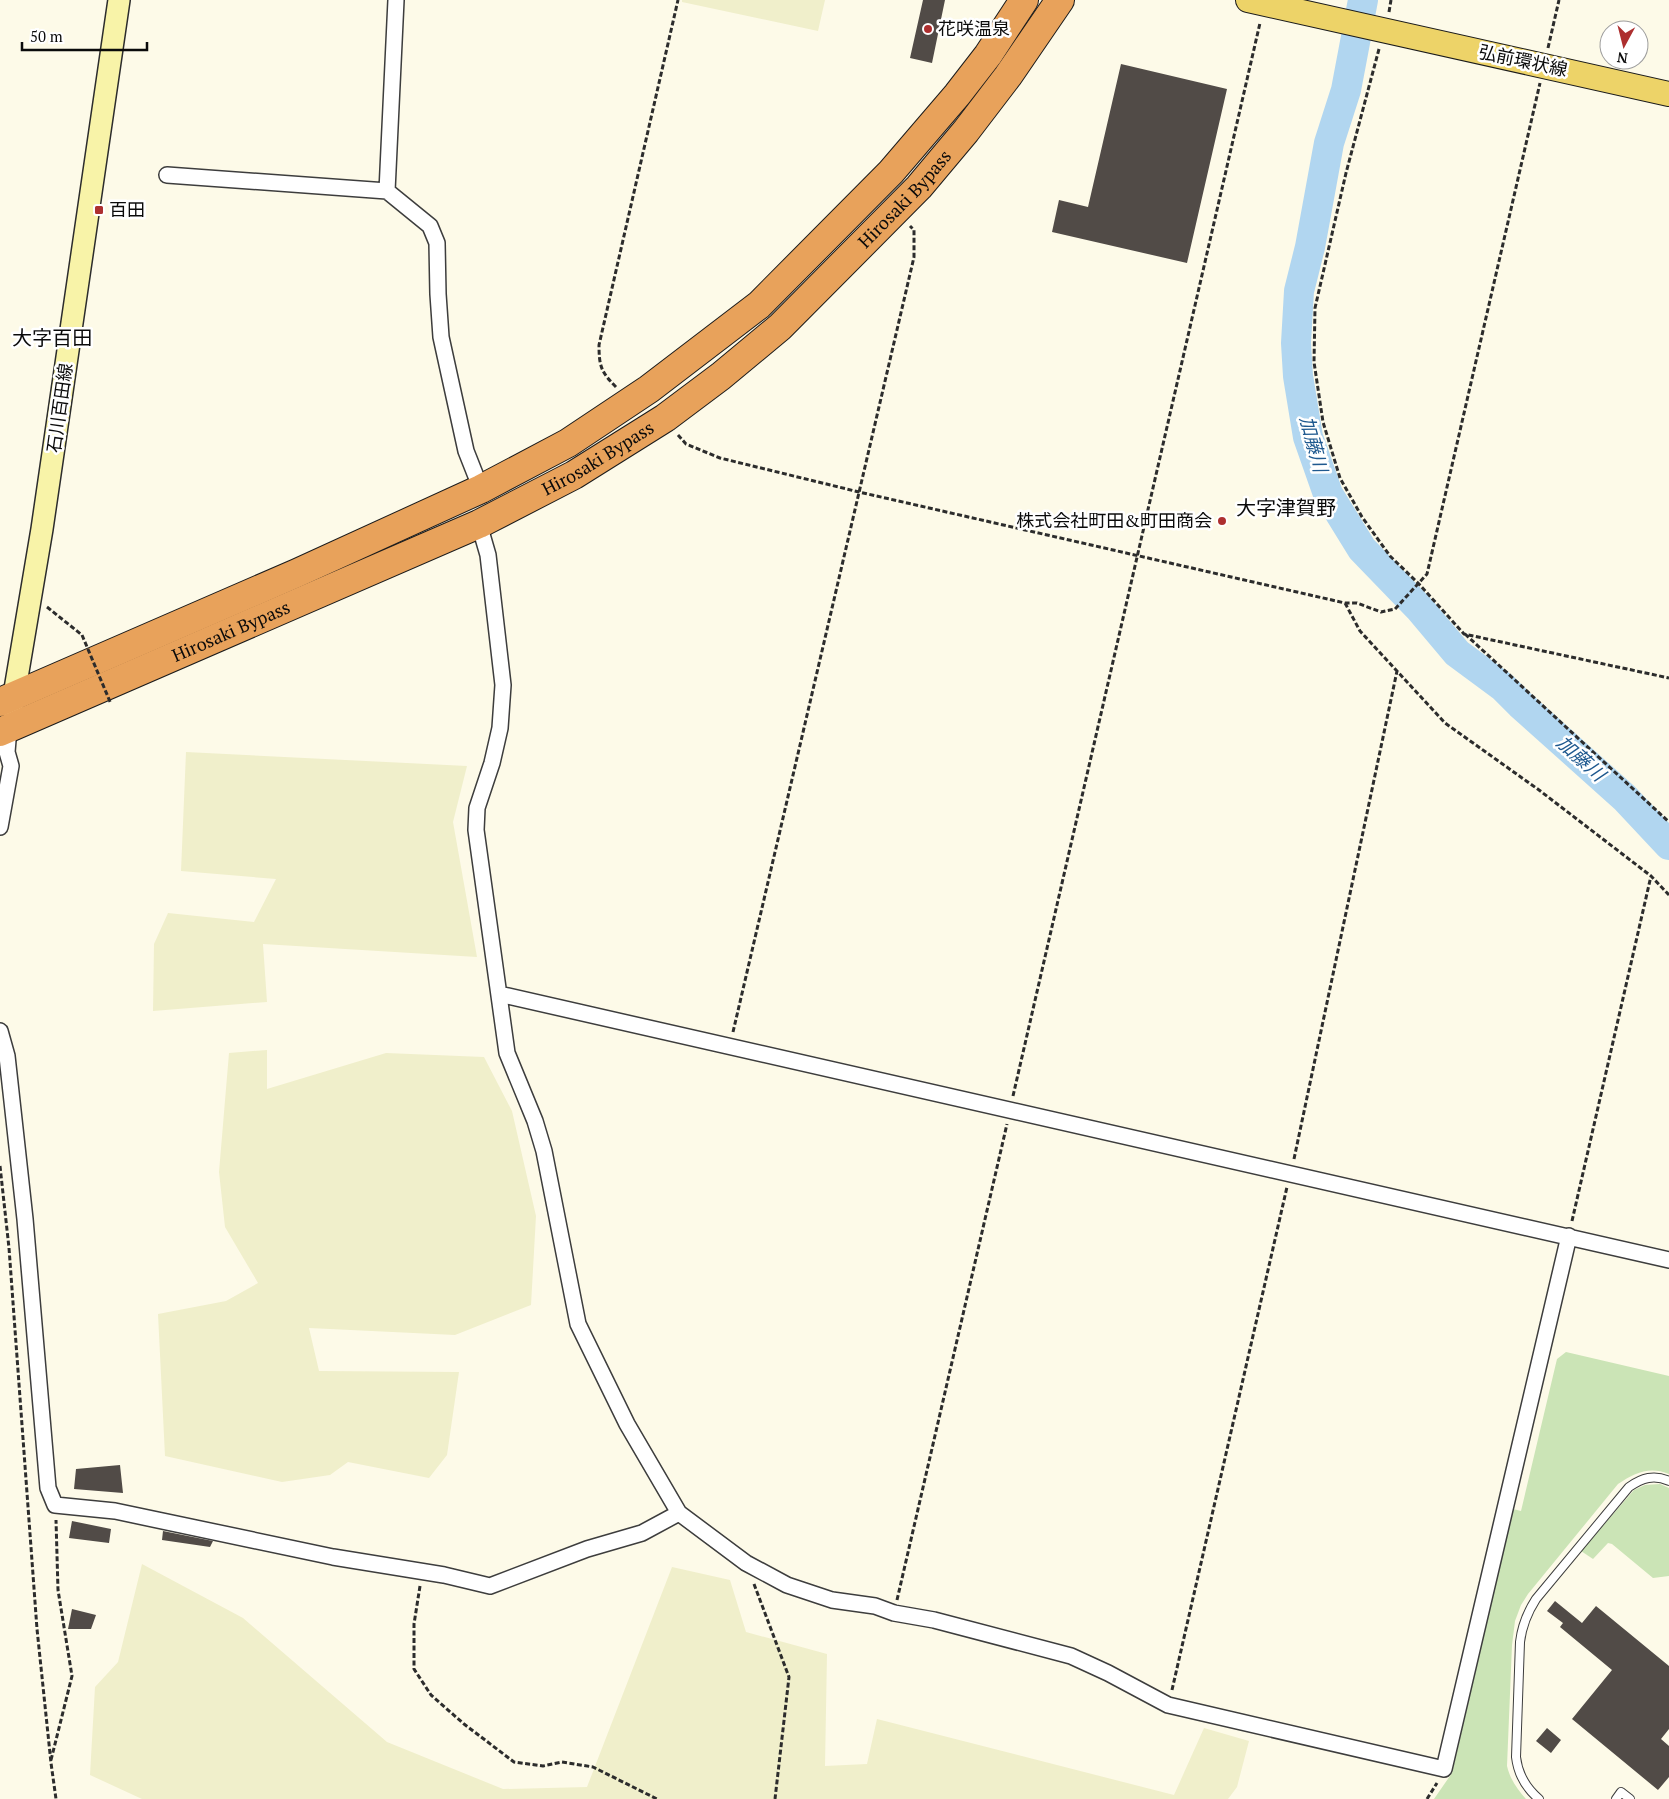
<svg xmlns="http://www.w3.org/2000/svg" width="1669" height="1799" font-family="'PT Serif','Noto Sans JP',serif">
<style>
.farmland{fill:#f0efcb}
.green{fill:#cbe4b6}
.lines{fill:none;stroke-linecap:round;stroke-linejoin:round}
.river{stroke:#b1d6f0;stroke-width:30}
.building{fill:#514b47}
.lane-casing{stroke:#3d3d3d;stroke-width:10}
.street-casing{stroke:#3d3d3d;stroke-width:18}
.secondary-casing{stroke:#2c2c2c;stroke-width:24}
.primary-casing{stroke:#1b1b1b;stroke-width:26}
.highway-casing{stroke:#1b1b1b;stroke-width:30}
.path{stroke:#2c2c2c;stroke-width:3;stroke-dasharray:5 2.5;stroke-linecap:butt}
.lane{stroke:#fff;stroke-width:8}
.street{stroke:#fff;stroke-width:15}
.secondary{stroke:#f8f3a8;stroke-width:21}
.primary{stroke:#edd368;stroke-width:24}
.highway{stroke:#e8a25b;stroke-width:28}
.path-bridge{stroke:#2c2c2c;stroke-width:3;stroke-dasharray:5 2.5;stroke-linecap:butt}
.poi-dot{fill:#ad2f2f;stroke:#fff;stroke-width:2}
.labels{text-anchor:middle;stroke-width:5;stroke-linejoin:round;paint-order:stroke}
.poi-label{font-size:18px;fill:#0a0a0a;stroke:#fff;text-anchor:start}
.street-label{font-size:18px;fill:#0a0a0a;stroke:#fff}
.water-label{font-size:19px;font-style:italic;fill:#1f598f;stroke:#fff}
.quarter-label{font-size:20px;fill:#0a0a0a;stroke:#fff}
</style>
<rect width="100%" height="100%" fill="#fdfae8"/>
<path class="farmland" d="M682 0H825L818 31 682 2Z
M186 752 467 766 453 822 477 957 263 944 267 1002 153 1011 154 944 168 913 254 922 276 879 181 871Z
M267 1050V1089L386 1053 484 1057 512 1111 536 1216 531 1305 455 1335 309 1328 319 1371 459 1372 447 1455 429 1478 348 1462 330 1475 282 1482 165 1456 158 1314 226 1301 258 1283 225 1227 219 1172 229 1053Z
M142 1564 243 1618 387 1742 503 1789 587 1787 672 1567 730 1580 746 1632 827 1654 825 1766 867 1764 877 1719 1174 1795 1204 1728 1249 1741 1237 1787 1228 1799H142L90 1775 95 1687 118 1662Z"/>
<path class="green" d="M1566 1352 1669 1376V1474C1649 1466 1635 1473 1618 1484L1528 1594 1521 1605 1515 1621 1512 1645 1507 1766C1510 1779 1517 1789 1526 1799H1434L1452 1773 1513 1509 1521 1511 1557 1359Z
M1660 1484 1669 1488V1576L1653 1578 1612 1544 1608 1543 1593 1559 1581 1551 1634 1490 1645 1485Z"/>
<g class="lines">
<path class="river" d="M1363 0 1346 90 1329 143 1310 247 1299 291 1296 343 1298 376 1308 437 1328 494 1362 549 1420 609 1457 653 1503 687 1520 704 1625 798 1669 845"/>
</g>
<path class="building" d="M923 0H945L932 63 910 58Z
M1121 64 1227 89 1187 263 1052 232 1059 200 1088 207Z
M120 1465 123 1493 74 1489 76 1469Z
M72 1521 111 1529 109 1543 69 1538Z
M163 1531 213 1541 210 1547 162 1540Z
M1555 1601 1582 1623 1596 1606 1669 1666V1729L1661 1739 1669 1746V1777L1658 1790 1572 1719 1612 1670 1560 1627 1563 1623 1547 1611Z
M72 1609 96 1615 91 1629H68Z
M1547 1728 1561 1740 1551 1753 1536 1741Z"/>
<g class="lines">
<g class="lane-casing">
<path id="lane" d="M1539 1799C1526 1788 1518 1774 1516 1757L1520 1642C1522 1625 1527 1613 1536 1599L1629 1487C1642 1478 1654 1474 1669 1481
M1616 1799 1621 1792 1630 1799"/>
</g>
<g class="street-casing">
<path id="street" d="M167 175 387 191 430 226 437 243 438 294 441 337 466 451 481 489
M387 191 396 0
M479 524 488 555 503 685 500 728 492 763 477 808 476 830 507 1053 535 1121 544 1151 578 1324 627 1424 679 1513 746 1563 787 1585 832 1600 875 1606 894 1613 934 1620 1071 1656 1108 1673 1168 1705 1444 1769 1569 1236
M0 827 11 766 7 752 9 728
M499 994 1669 1260
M0 1031 7 1056 25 1219 48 1488 55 1505 115 1511 333 1557 444 1575 490 1586 587 1549 642 1533 679 1513"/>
</g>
<g class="secondary-casing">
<path id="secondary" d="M12 707 42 529 119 0"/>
</g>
<g class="primary-casing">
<path id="primary" d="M1248 0 1669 94"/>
</g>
<g class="highway-casing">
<g id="highway">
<path d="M0 702 297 573 481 489 568 443 649 389 759 305 891 172 957 95 988 55 1024 0"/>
<path id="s1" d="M0 732 479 524 574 475 665 418 721 376 780 327 919 187 966 131 1008 76 1060 0"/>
</g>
</g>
<path class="path" d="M1389 12 1391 0
M1548 48 1559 0
M1379 49 1346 173 1315 308 1314 362 1323 422 1340 478 1362 517 1390 556 1419 584 1464 634 1669 678
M616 387C601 372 599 366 599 345L678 0
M678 435 686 444 720 458 859 492 1345 603H1357L1381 612 1395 609 1427 574 1540 83
M1345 603 1360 631 1445 723 1539 790 1651 876 1669 895
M47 607 82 635
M1465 634 1669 822
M733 1032 914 257V230L910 226
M1013 1096 1260 23
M1294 1159 1397 671
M0 1166 9 1248 37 1629 51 1763 56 1799
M1572 1221 1651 876
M754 1584 789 1677 775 1799
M420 1586 414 1624V1669L431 1695 464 1724 514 1762 543 1766 562 1762 593 1767 657 1799
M897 1600 1007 1124
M1172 1690 1287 1187
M51 1760 72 1676 58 1590 56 1520
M1427 1799 1437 1783"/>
<use href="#lane" class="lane"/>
<use href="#street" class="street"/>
<use href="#secondary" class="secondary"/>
<use href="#primary" class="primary"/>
<use href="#highway" class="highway"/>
<path class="path-bridge" d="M82 635 111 704"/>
</g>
<g class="poi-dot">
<circle cx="928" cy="29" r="5"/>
<rect x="94" y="205" width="10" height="10" rx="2.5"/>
<circle cx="1222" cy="521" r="5"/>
</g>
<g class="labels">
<g class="poi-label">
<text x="938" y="35">花咲温泉</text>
<text x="109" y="216">百田</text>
<text x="1212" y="527" text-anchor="end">株式会社町田&amp;町田商会</text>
</g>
<g class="street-label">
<text transform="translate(1523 61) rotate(12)" y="6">弘前環状線</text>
<text dy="6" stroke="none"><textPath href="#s1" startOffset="1062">Hirosaki Bypass</textPath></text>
<text transform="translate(60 408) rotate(-82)" y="6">石川百田線</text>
<text dy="6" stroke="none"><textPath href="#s1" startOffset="658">Hirosaki Bypass</textPath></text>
<text dy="6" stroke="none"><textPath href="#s1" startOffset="252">Hirosaki Bypass</textPath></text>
</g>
<g class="water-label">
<text transform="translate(1314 444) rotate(75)" y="7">加藤川</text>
<text transform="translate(1581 758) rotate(42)" y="7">加藤川</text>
</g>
<g class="quarter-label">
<text x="52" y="345">大字百田</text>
<text x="1286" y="515">大字津賀野</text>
</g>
</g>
<g transform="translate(1624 45) rotate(187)"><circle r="24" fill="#ffffff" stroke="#9d9d9d"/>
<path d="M0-4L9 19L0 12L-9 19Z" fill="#ad2f2f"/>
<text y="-8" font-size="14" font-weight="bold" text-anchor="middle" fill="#0a0a0a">N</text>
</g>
<path d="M22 42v8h125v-8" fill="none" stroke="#0a0a0a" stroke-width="2.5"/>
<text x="30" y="42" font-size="15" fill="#0a0a0a" stroke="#ffffff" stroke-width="4" paint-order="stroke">50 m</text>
</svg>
